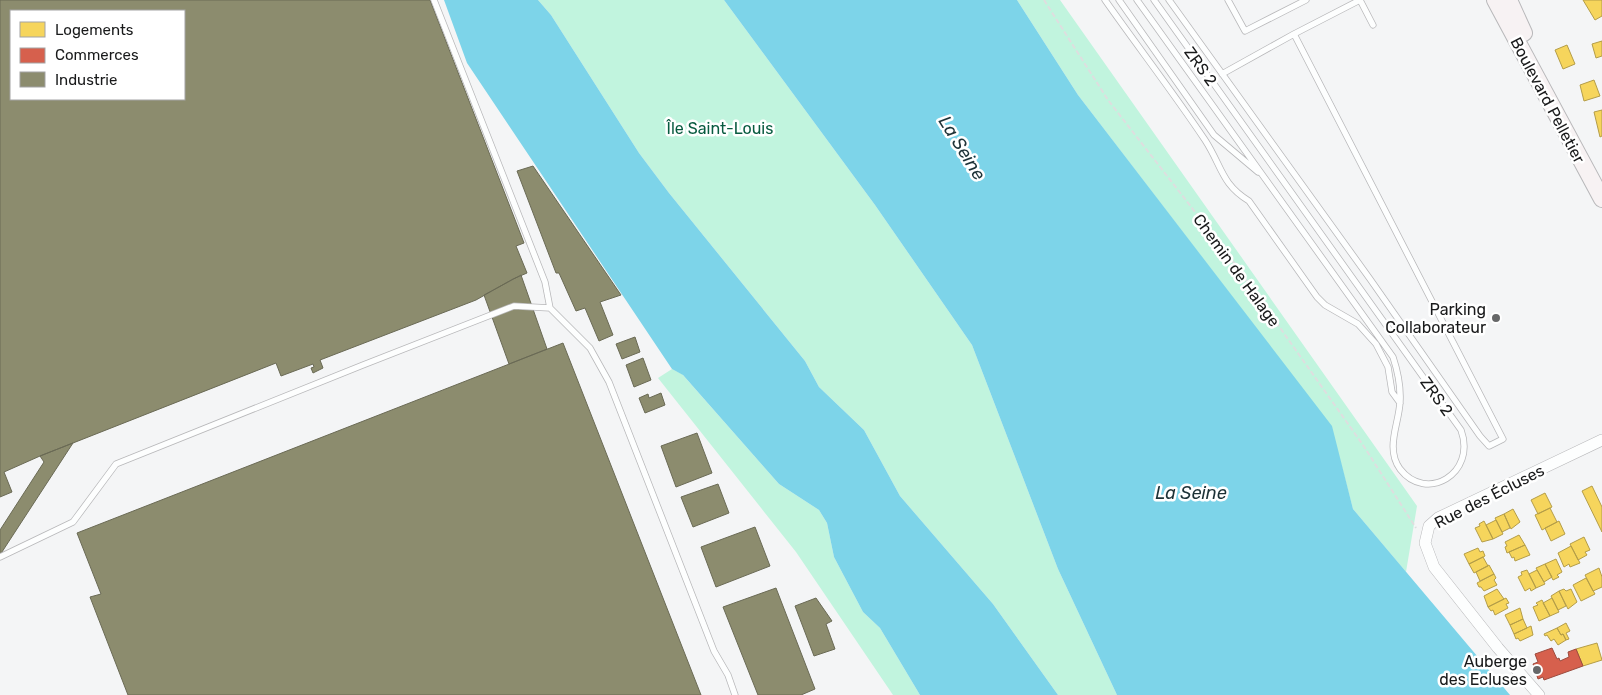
<svg xmlns="http://www.w3.org/2000/svg" width="1602" height="695" font-family="Rubik,sans-serif">
<style>
.green{fill:#c1f4de}
.water{fill:#7dd4e9}
.homes{fill:#f6d55c;stroke:#b49d48}
.shops{fill:#d6604d;stroke:#9d4b3e}
.industry{fill:#8c8c6e;stroke:#6a6a55;fill-rule:evenodd}
.lines{fill:none;stroke-linecap:round;stroke-linejoin:round}
.lane-casing{stroke:#b8b8ba;stroke-width:7}
.street-casing{stroke:#b8b8ba;stroke-width:12}
.secondary-casing{stroke:#b8b8ba;stroke-width:18}
.path{stroke:#dededf;stroke-width:2;stroke-dasharray:5 2.5;stroke-linecap:butt}
.lane{stroke:#fdfefe;stroke-width:5.5}
.street{stroke:#fdfefe;stroke-width:11}
.secondary{stroke:#f7f2f3;stroke-width:16}
.poi-dot{fill:#666768;stroke:#fff;stroke-width:2}
.labels{text-anchor:middle;stroke-width:5;stroke-linejoin:round;paint-order:stroke}
.street-label{font-size:16px;fill:#191a1b;stroke:#fff}
.park-label{font-size:16px;fill:#085b40;stroke:#fff}
.poi-label{font-size:16px;fill:#191a1b;stroke:#fff;text-anchor:end}
.water-label{font-size:18px;font-style:italic;fill:#1d3237;stroke:#fff}
</style>
<rect width="100%" height="100%" fill="#f4f5f6"/>
<path class="green" d="M538 0H724L875 205 972 345 1058 569 1117 695H1058L993 604 900 496 864 430 819 387 805 361 669 193 639 153 551 15Z
M1017 0H1060L1417 506 1406 572 1353 509 1331 426 1078 95Z
M672 369 682 374 779 484 819 510 827 523 834 557 863 612 880 628 920 695H893L796 552 658 378Z"/>
<path class="water" d="M444 0H538L551 15 639 153 669 193 805 361 819 387 864 430 900 496 993 604 1058 695H920L880 628 863 612 834 557 827 523 819 510 779 484 683 375 672 369 467 63Z
M724 0H1017L1078 95 1332 426 1353 509 1510 695H1117L1058 569 972 345 875 205Z"/>
<path class="homes" d="M1583 0H1602V16L1595 20Z
M1602 41V56L1596 58 1592 44Z
M1567 45 1575 64 1563 69 1555 50Z
M1594 80 1600 96 1584 101 1580 85Z
M1602 110V136L1600 137 1594 112Z
M1592 486 1602 507V532L1582 491Z
M1545 493 1552 507 1538 514 1531 500Z
M1550 508 1557 522 1542 530 1535 515Z
M1513 509 1520 522 1511 529 1504 514Z
M1504 514 1510 528 1502 532 1495 518Z
M1496 520 1503 534 1493 539 1486 525Z
M1484 521 1493 539 1482 542 1475 528 1480 526 1479 524Z
M1559 521 1565 534 1551 541 1545 528Z
M1519 535 1525 545 1507 553 1505 547 1507 546 1505 542Z
M1584 537 1590 550 1585 552 1587 555 1578 560 1570 544Z
M1525 545 1530 555 1515 561 1514 557 1512 558 1509 552Z
M1571 546 1580 563 1570 567 1569 564 1564 567 1558 553Z
M1478 548 1480 552 1483 551 1485 556 1469 564 1464 554Z
M1483 557 1488 566 1474 573 1469 564Z
M1556 559 1562 572 1557 575 1559 577 1553 580 1545 564Z
M1545 564 1552 577 1544 582 1536 568Z
M1489 565 1494 574 1480 581 1476 572Z
M1599 568 1602 577V587L1593 591 1585 575Z
M1527 570 1536 588 1531 591 1530 588 1525 591 1518 577 1522 575 1521 572Z
M1537 570 1545 584 1536 588 1529 574Z
M1494 574 1496 578 1494 580 1497 585 1484 591 1481 587H1479L1477 583Z
M1586 578 1595 594 1581 601 1573 585Z
M1497 589 1504 599 1488 607 1484 596Z
M1564 589 1566 591 1571 589 1577 602 1568 609 1559 591Z
M1559 591 1566 606 1558 610 1551 596Z
M1506 598 1509 603 1506 604 1508 608 1495 615 1493 610 1491 611 1488 607Z
M1552 598 1559 612 1550 616 1543 603Z
M1542 600 1550 616 1539 621 1533 607 1538 605 1536 603Z
M1520 608 1523 619 1510 625 1505 615Z
M1523 619 1527 628 1514 634 1510 625Z
M1566 623 1570 631 1566 633 1569 639 1566 640 1563 634 1561 635 1557 628Z
M1531 626 1533 635 1520 641 1518 638 1516 639 1514 634Z
M1557 628 1561 635 1563 634 1566 640 1558 645 1554 639 1551 641 1547 635 1545 636 1544 634Z
M1597 643 1602 660 1583 666 1576 649Z"/>
<path class="shops" d="M1552 648 1557 659 1559 658 1560 661 1569 657 1568 652 1576 649 1583 666 1544 680 1543 677 1538 679 1533 664 1538 662 1535 654Z"/>
<path class="industry" d="M0 0H430L524 243 516 246 527 273 513 279 476 300 320 360 323 368 313 373 311 368 314 367 313 364 281 376 276 363 40 456 4 472 12 492 0 497ZM11 11H184V99H11Z
M533 166 621 295 600 302 613 335 599 341 585 308 576 311 559 273H556L517 171Z
M521 275 547 349 509 364 484 295Z
M635 337 640 352 622 359 616 344Z
M563 343 701 695H128L90 597 101 594 77 533Z
M643 358 651 380 634 387 626 365Z
M661 393 665 405 645 413 639 398 648 394 649 398Z
M697 433 712 473 676 487 661 446Z
M73 443 0 555V530L44 462 40 456Z
M718 484 729 513 693 527 681 497Z
M755 527 770 566 716 587 701 547Z
M776 588 815 689 801 695H758L723 607Z
M816 598 832 621 826 624 835 649 814 656 795 606Z"/>
<g class="lines">
<g class="lane-casing">
<path id="lane" d="M434 0 545 282 550 308
M1105 0C1138 47 1173 92 1205 140 1222 166 1221 184 1249 201L1317 297 1325 305 1358 324 1376 344 1388 367 1392 392 1400 403
M1119 0 1214 135 1258 172
M1137 0 1393 357C1398 372 1401 386 1400 402 1399 424 1385 448 1400 469 1426 503 1477 474 1461 430L1154 0
M1169 0 1370 279 1480 436 1489 446 1503 439 1294 34 1360 0
M1228 0 1245 31 1306 0
M1360 0 1373 25
M1222 74 1294 34
M0 557 73 522 116 464 363 365 514 306 550 308 590 348 609 382 714 651 728 675 735 695"/>
</g>
<g class="street-casing">
<path id="street" d="M1539 695 1498 648 1434 567 1425 543 1429 526 1438 518 1602 440"/>
</g>
<g class="secondary-casing">
<path id="secondary" d="M1495 0 1602 199
M1509 0 1524 33"/>
</g>
<path class="path" d="M1044 0 1108 100 1227 253 1363 445 1416 528"/>
<use href="#lane" class="lane"/>
<use href="#street" class="street"/>
<use href="#secondary" class="secondary"/>
</g>
<g class="poi-dot">
<circle cx="1496" cy="318" r="5"/>
<circle cx="1537" cy="670" r="5"/>
</g>
<g class="labels">
<g class="street-label">
<text transform="translate(1201 66) rotate(54)" y="6">ZRS 2</text>
<text transform="translate(1548 100) rotate(62)" y="6">Boulevard Pelletier</text>
<text transform="translate(1237 270) rotate(54)" y="6">Chemin de Halage</text>
<text transform="translate(1437 396) rotate(54)" y="6">ZRS 2</text>
<text transform="translate(1489 496) rotate(-27)" y="6">Rue des Écluses</text>
</g>
<g class="park-label">
<text x="720" y="134">Île Saint-Louis</text>
</g>
<g class="poi-label">
<text x="1486" y="315">Parking<tspan x="1486" dy="18">Collaborateur</tspan></text>
<text x="1527" y="667">Auberge<tspan x="1527" dy="18">des Ecluses</tspan></text>
</g>
<g class="water-label">
<text transform="translate(962 148) rotate(58)" y="6">La Seine</text>
<text x="1191" y="499">La Seine</text>
</g>
</g>
<rect x="10" y="10" width="175" height="90" fill="#ffffff" stroke="#a3a3a4"/>
<rect x="20" y="22" width="25" height="15" fill="#f6d55c" stroke="#a3a3a4"/>
<text x="55" y="35" font-size="15" fill="#191a1b">Logements</text>
<rect x="20" y="48" width="25" height="15" fill="#d6604d" stroke="#a3a3a4"/>
<text x="55" y="60" font-size="15" fill="#191a1b">Commerces</text>
<rect x="20" y="72" width="25" height="15" fill="#8c8c6e" stroke="#a3a3a4"/>
<text x="55" y="85" font-size="15" fill="#191a1b">Industrie</text>
</svg>
